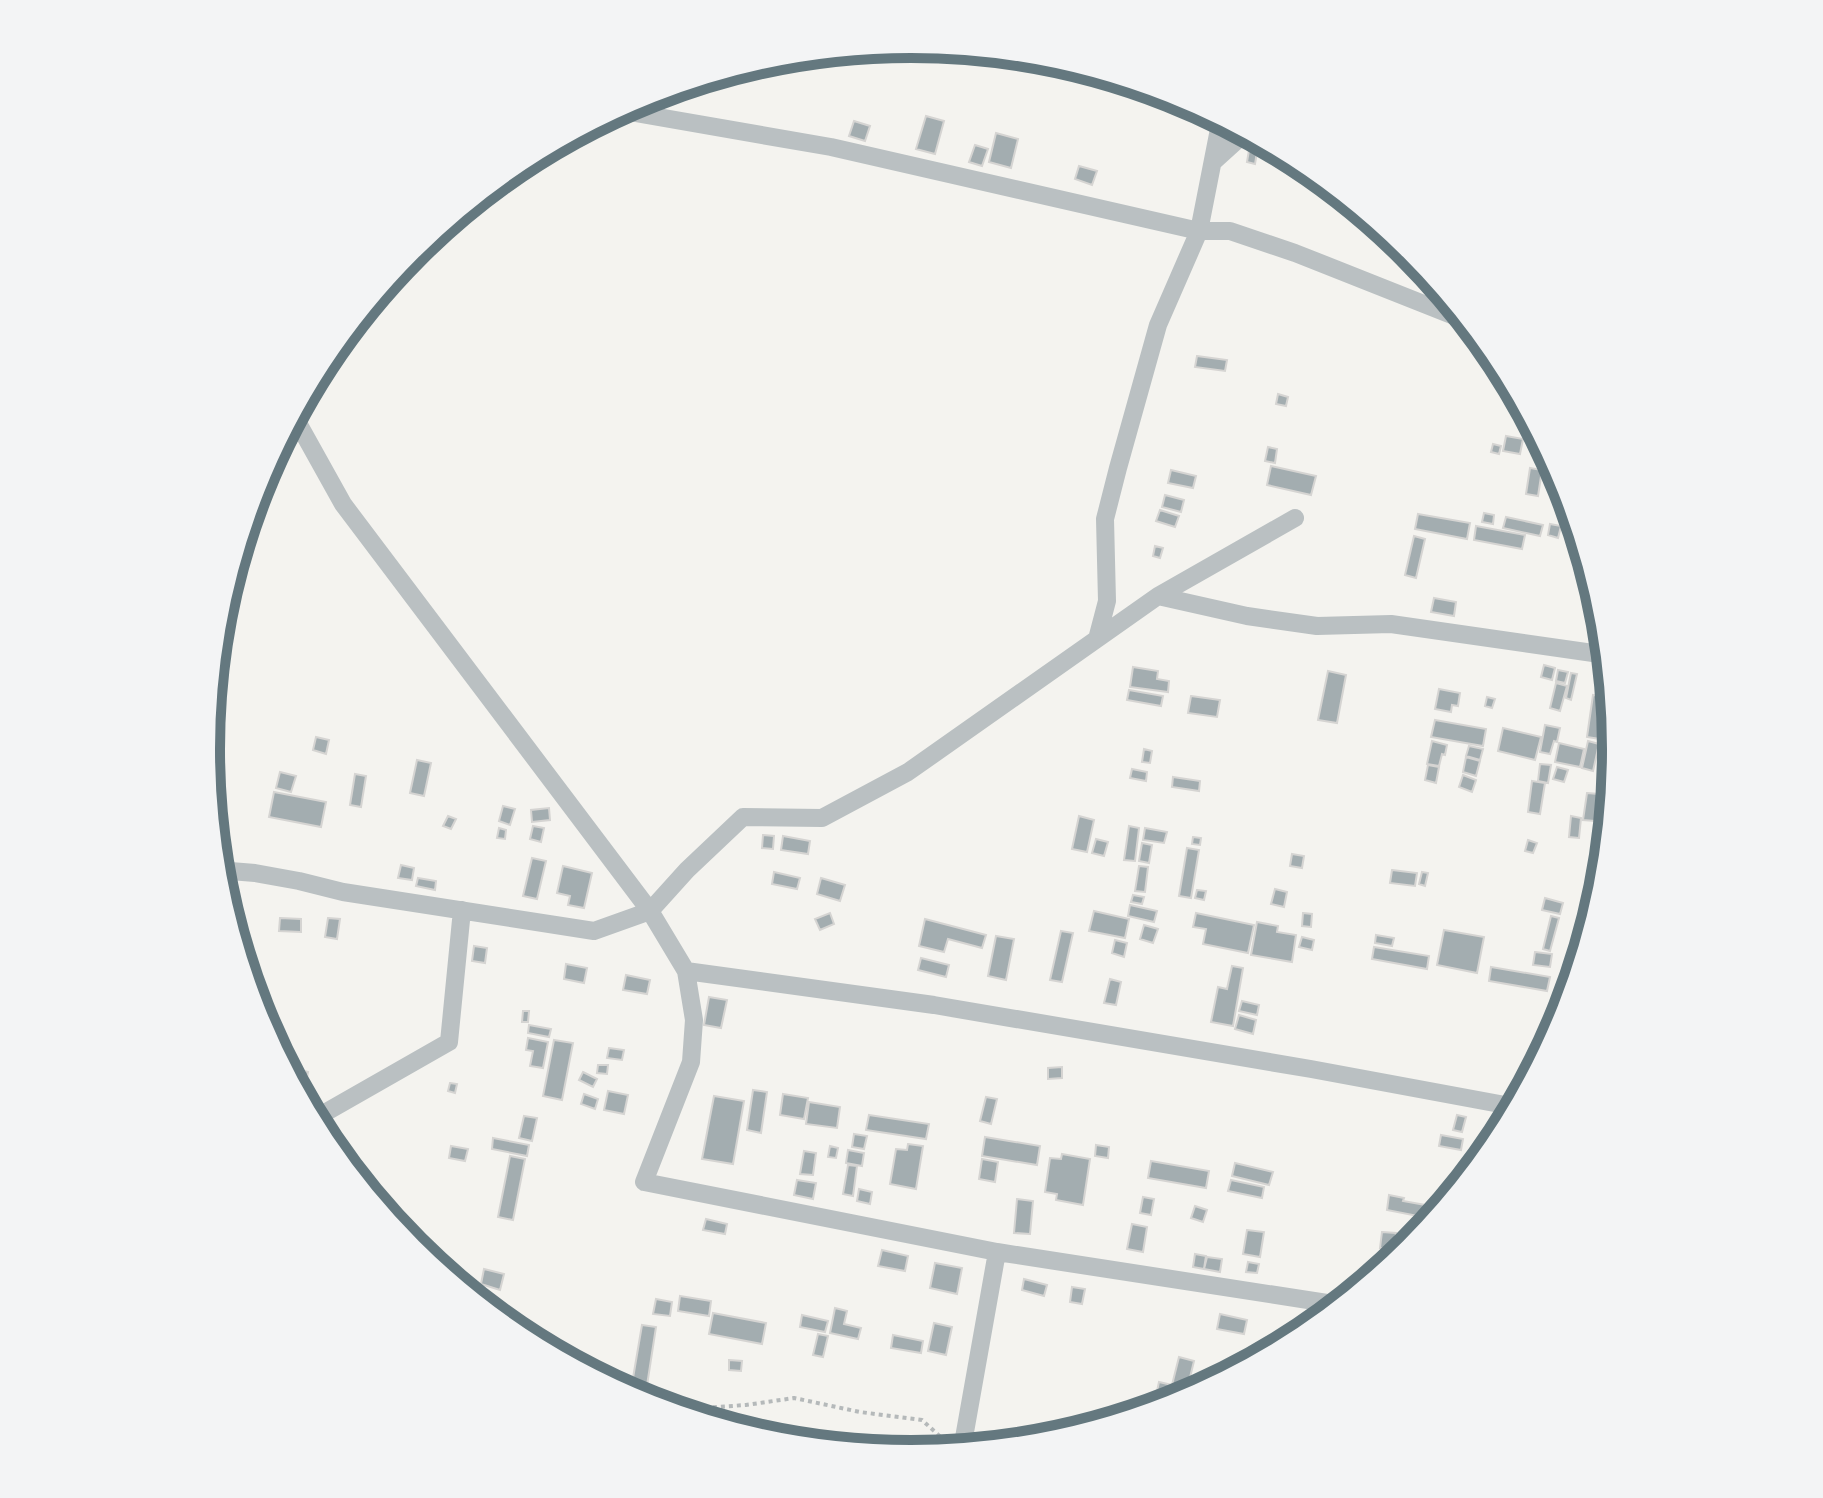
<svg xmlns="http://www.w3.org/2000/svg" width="1823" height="1498" font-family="'Work Sans',sans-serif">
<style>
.building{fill:#a3adb0;stroke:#d5d4d2;stroke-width:2}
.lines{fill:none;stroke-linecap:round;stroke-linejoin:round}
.path{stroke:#b5b9ba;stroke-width:4;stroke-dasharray:4 4;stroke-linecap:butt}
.street{stroke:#bac0c2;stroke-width:18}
.rim{fill:none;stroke:#64787f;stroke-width:10}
</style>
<rect width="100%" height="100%" fill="#f4f3ef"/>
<path class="building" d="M926 116 944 121 935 154 916 149Z
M854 121 870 126 865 141 849 136Z
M996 133 1018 139 1011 168 989 162Z
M1253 136 1277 149 1276 152 1251 145Z
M975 145 988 149 982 166 969 162Z
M1249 150 1257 152 1255 164 1247 162Z
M1079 166 1097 171 1092 185 1075 179Z
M1417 259 1431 276 1414 271Z
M1197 356 1227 360 1225 371 1195 367Z
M1278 394 1288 397 1286 406 1276 404Z
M1506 436 1523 439 1520 454 1503 451Z
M1493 444 1501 446 1499 454 1491 452Z
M1268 447 1277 449 1275 463 1265 461Z
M1271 466 1316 476 1311 495 1267 485Z
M1530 468 1542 470 1538 496 1526 494Z
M1171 470 1196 476 1193 488 1168 483Z
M1165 495 1184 500 1181 512 1162 507Z
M1160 510 1179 516 1175 527 1156 521Z
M1484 513 1494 515 1493 524 1482 522Z
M1418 514 1470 523 1467 539 1415 529Z
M1506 517 1543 525 1540 536 1503 528Z
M1550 524 1561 526 1558 538 1548 535Z
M1476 526 1525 535 1522 549 1474 540Z
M1414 536 1425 539 1416 578 1405 575Z
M1155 546 1163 548 1160 558 1153 556Z
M1434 598 1456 602 1454 616 1431 612Z
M1544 665 1555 668 1552 680 1541 677Z
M1133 667 1158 671 1157 679 1169 681 1168 692 1130 687Z
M1558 670 1568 672 1565 683 1556 681Z
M1328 671 1346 675 1337 723 1318 720Z
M1571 673 1577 674 1571 700 1566 698Z
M1556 683 1567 686 1560 711 1550 708Z
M1439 689 1460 693 1458 706 1452 705 1451 712 1435 709Z
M1129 690 1163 696 1161 706 1127 700Z
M1593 695 1606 697 1600 739 1587 737Z
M1191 696 1220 700 1217 717 1188 713Z
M1487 697 1495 699 1492 708 1485 706Z
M1435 720 1486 729 1483 746 1431 737Z
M1545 725 1560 728 1557 742 1554 741 1550 754 1540 752Z
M1503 728 1541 737 1535 760 1498 751Z
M316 737 329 740 326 754 313 750Z
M1432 741 1447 745 1445 755 1442 754 1439 766 1427 764Z
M1588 741 1599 744 1593 771 1582 768Z
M1559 743 1584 749 1580 767 1555 762Z
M1469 746 1483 749 1480 760 1466 756Z
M1144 749 1152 751 1150 763 1142 762Z
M1466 757 1480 761 1476 776 1463 772Z
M417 760 431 763 424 796 410 793Z
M1540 764 1551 765 1548 783 1538 781Z
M1428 765 1439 767 1436 783 1425 780Z
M1557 767 1568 770 1564 782 1553 779Z
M1132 769 1147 772 1146 781 1130 778Z
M280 772 296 776 291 792 276 788Z
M355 774 366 776 361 807 350 805Z
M1463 775 1476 780 1472 792 1459 787Z
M1173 777 1200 781 1199 791 1172 787Z
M1532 781 1545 783 1540 814 1528 812Z
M274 792 326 802 321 827 269 817Z
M1587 793 1599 794 1595 821 1583 820Z
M503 806 515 809 510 825 499 821Z
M549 808 550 820 532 822 531 810Z
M448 816 456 819 451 829 443 826Z
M1079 816 1094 820 1087 852 1072 849Z
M1571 816 1581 818 1579 838 1569 837Z
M533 826 544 828 541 842 530 839Z
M1129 826 1139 828 1135 861 1124 860Z
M499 828 506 830 505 839 497 838Z
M1145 828 1167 832 1164 843 1143 840Z
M763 835 774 836 773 849 762 848Z
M783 836 810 841 808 854 781 850Z
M1193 837 1201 838 1200 845 1192 844Z
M1096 839 1108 842 1104 856 1092 853Z
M1528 840 1537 843 1533 853 1525 851Z
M1142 843 1152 845 1149 863 1139 861Z
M1187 848 1199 850 1191 898 1179 896Z
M1292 854 1304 856 1302 868 1290 866Z
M532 858 546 861 537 899 523 896Z
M401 865 414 868 412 880 398 878Z
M563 866 592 873 584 908 568 905 570 896 557 893Z
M1139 866 1148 867 1145 892 1135 891Z
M1392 870 1417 873 1415 886 1390 883Z
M774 872 800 878 797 889 772 884Z
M1422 872 1428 873 1425 886 1419 884Z
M418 878 436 881 435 890 416 886Z
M821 878 845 885 840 901 817 894Z
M1275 889 1287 892 1284 907 1271 904Z
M1197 890 1206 891 1204 900 1195 898Z
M1133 895 1144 897 1142 904 1131 902Z
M1545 898 1563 903 1560 914 1542 910Z
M1130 905 1157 911 1154 922 1128 916Z
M1094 911 1129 919 1125 938 1089 931Z
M830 913 834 924 820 930 815 919Z
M1196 913 1254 925 1248 953 1203 944 1206 929 1193 927Z
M1303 913 1312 914 1311 927 1302 926Z
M1551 916 1559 918 1550 951 1543 949Z
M280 918 301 919V932L279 931Z
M328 918 340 919 337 939 325 937Z
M243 919V936H235L230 920Z
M925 919 986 935 982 948 948 939 944 952 919 946Z
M1257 922 1278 926 1277 932 1296 935 1292 962 1251 955Z
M1144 925 1158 929 1153 943 1140 939Z
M1444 930 1484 937 1477 973 1437 965Z
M1061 931 1073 933 1062 982 1050 980Z
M1376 935 1394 938 1392 946 1375 943Z
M996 936 1014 939 1006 980 988 976Z
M1302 937 1314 940 1312 950 1299 947Z
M1115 940 1127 943 1124 957 1112 953Z
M474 946 487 948 485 963 472 961Z
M1374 947 1429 956 1427 969 1372 959Z
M1535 952 1552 954 1550 967 1533 965Z
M921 958 949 965 946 977 918 970Z
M566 964 587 968 584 983 564 979Z
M1232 966 1243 968 1233 1026 1211 1022 1218 987 1227 989Z
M1491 967 1550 977 1547 991 1489 981Z
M626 975 650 980 647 994 623 990Z
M1110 979 1121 982 1116 1005 1104 1003Z
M709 997 727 1000 721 1028 704 1025Z
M1242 1001 1259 1005 1257 1015 1239 1011Z
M523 1011H529L528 1022H522Z
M1239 1015 1256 1020 1253 1034 1235 1029Z
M529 1025 551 1029 549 1037 528 1033Z
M528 1038 548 1042 543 1068 530 1066 533 1051 526 1050Z
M554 1040 573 1043 562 1100 543 1096Z
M609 1048 624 1050 622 1060 607 1058Z
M598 1065H608L607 1074 597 1073Z
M1062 1067V1078L1048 1079V1068Z
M297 1069 308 1072 304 1095 300 1094 294 1082Z
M583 1072 597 1079 593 1087 579 1080Z
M450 1083 457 1084 455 1093 448 1091Z
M753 1090 767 1092 761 1133 747 1130Z
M608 1091 628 1095 624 1114 604 1110Z
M584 1094 598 1099 595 1109 581 1104Z
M783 1094 808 1098 804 1119 780 1115Z
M714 1096 744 1101 733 1164 702 1159Z
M986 1097 997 1099 991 1124 980 1121Z
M809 1102 840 1107 837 1128 806 1124Z
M869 1115 929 1124 926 1139 866 1130Z
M1457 1115 1466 1117 1462 1132 1453 1130Z
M524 1116 537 1118 532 1141 519 1138Z
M854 1134 867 1136 864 1149 852 1147Z
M1441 1135 1463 1139 1461 1150 1439 1146Z
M985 1137 1040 1146 1037 1165 982 1156Z
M493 1138 529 1145 527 1156 492 1149Z
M908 1144 923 1146 916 1189 890 1184 896 1149 907 1150Z
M1096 1145 1109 1147 1108 1158 1095 1156Z
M451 1146 468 1149 465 1161 449 1158Z
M830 1146 838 1148 836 1158 828 1157Z
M848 1150 864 1153 862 1166 846 1163Z
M804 1151 816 1153 813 1175 800 1174Z
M1062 1154 1090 1159 1083 1205 1056 1200 1057 1194 1045 1192 1050 1158 1061 1159Z
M510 1156 525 1159 513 1220 498 1217Z
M982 1159 998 1162 995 1182 979 1179Z
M1151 1161 1209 1171 1206 1188 1148 1178Z
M1235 1163 1273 1172 1269 1185 1232 1176Z
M848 1165 857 1166 853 1196 843 1194Z
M797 1180 816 1183 813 1199 794 1195Z
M1231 1180 1264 1187 1262 1198 1228 1191Z
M859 1189 872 1192 870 1204 857 1201Z
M1389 1195 1404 1198 1403 1201 1442 1208 1433 1219 1387 1210Z
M1143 1197 1154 1199 1151 1215 1140 1213Z
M1017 1199 1033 1201 1030 1234 1014 1233Z
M1195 1206 1207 1210 1203 1222 1191 1218Z
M706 1219 727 1224 725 1234 703 1230Z
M1132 1224 1147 1227 1143 1252 1127 1249Z
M1247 1230 1264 1232 1260 1257 1243 1254Z
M1382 1232 1396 1233 1394 1249 1380 1248Z
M882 1250 908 1256 905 1271 878 1266Z
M1195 1254 1206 1256 1204 1269 1193 1267Z
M1207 1257 1222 1259 1220 1272 1204 1269Z
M1248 1262 1259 1264 1257 1273 1246 1272Z
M935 1263 962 1268 957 1294 930 1288Z
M440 1267 463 1270 462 1282 454 1281 440 1270Z
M484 1269 504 1274 500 1290 481 1284Z
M1024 1279 1047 1285 1044 1296 1022 1290Z
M1072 1287 1085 1289 1082 1304 1070 1302Z
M680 1296 711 1301 709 1316 678 1311Z
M474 1297 494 1302 492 1312Z
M656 1299 672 1302 670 1316 653 1314Z
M835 1308 847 1311 844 1324 861 1328 858 1339 830 1333Z
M713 1313 766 1323 762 1344 709 1334Z
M1220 1314 1247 1320 1244 1334 1217 1329Z
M802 1315 828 1321 825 1332 800 1327Z
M934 1323 952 1327 946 1355 928 1351Z
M642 1325 656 1327 646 1392 631 1390Z
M818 1334 828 1336 823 1357 813 1355Z
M893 1335 923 1341 921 1353 891 1348Z
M1179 1357 1194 1361 1185 1398 1157 1391 1159 1382 1172 1385Z
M729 1360 742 1361 741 1371 729 1370Z"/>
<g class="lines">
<path class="path" d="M673 1410 746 1405 794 1398 860 1412 922 1420 944 1440"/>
<path class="street" d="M618 110 831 147 1199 231H1230L1295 253 1454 316 1465 317
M1214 161 1246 132
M294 416 343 504 650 911 686 971 694 1020 691 1062 644 1182 997 1252 1340 1305
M1158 596 1247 616 1317 626 1391 624 1607 655
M1097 639 1107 601 1105 519 1118 468 1158 325 1199 231 1221 119
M218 870 255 873 299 881 343 892 594 931 650 911 687 870 743 817 822 818 908 772 1158 596 1295 518
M686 971 934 1005 1311 1069 1516 1107
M314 1119 449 1042 462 910
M962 1449 997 1252"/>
</g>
<path d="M0 0H1823V1498H0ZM220 749a691 691 0 1 1 1382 0a691 691 0 1 1-1382 0Z" fill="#f3f4f5" fill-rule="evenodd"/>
<path class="rim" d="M220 749a691 691 0 1 1 1382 0a691 691 0 1 1-1382 0Z"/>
</svg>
